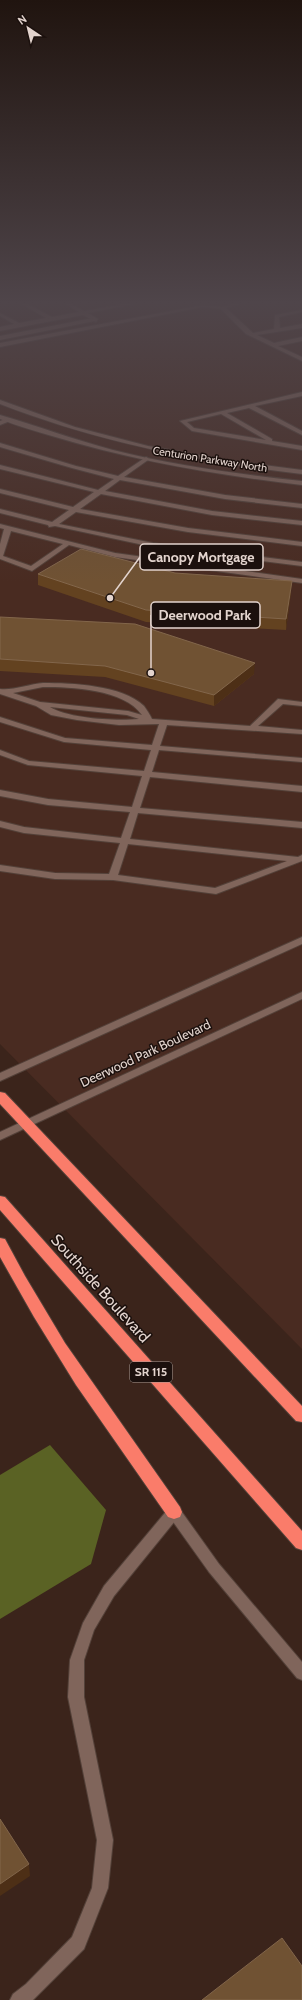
<svg xmlns="http://www.w3.org/2000/svg" width="302" height="2000" font-family="Cabin,sans-serif">
<style>
.built{fill:#492b21}
.forest{fill:#5a6224}
.lines{fill:none;stroke-linecap:round;stroke-linejoin:round}
.lane-casing{stroke:#534139;stroke-width:2}
.street-casing{stroke:#534139;stroke-width:2}
.secondary-casing{stroke:#534139;stroke-width:2}
.highway-casing{stroke:#534139;stroke-width:2}
.lane{fill:#80655b;fill-rule:evenodd}
.street{fill:#80655b;fill-rule:evenodd}
.secondary{fill:#80655b;fill-rule:evenodd}
.highway{fill:#fa7c6a;fill-rule:evenodd}
.wall{fill:#634220}
.shaded-wall{fill:#4d2f16}
.building{fill:#705233;stroke:#82664b}
.labels{text-anchor:middle;stroke-width:3;stroke-linejoin:round;paint-order:stroke}
.far-street-label{font-size:11px;fill:#e3d4ce;stroke:#1b100d}
.shield{fill:#1b100d;stroke:#a79994;stroke-width:1}
.shield-label{font-size:12px;font-weight:bold;fill:#e3d4ce}
.street-label{font-size:13px;fill:#e3d4ce;stroke:#1b100d}
.near-street-label{font-size:16px;fill:#e3d4ce;stroke:#1b100d}
.leader{fill:none;stroke:#e3d4ce;stroke-width:1.5}
.callout-dot{fill:#e3d4ce;stroke:#1b100d;stroke-width:1.5}
.callout{fill:#1b100d;stroke:#e3d4ce;stroke-width:1.5}
.callout-label{font-size:14px;text-anchor:middle;font-weight:bold;fill:#e3d4ce}
</style>
<rect width="100%" height="100%" fill="#3b241b"/>
<path class="built" d="M0 302H302V1349L0 1044Z"/>
<path class="forest" d="M50 1445 106 1510 91 1564 0 1619V1475Z"/>
<g class="lines">
<g class="lane-casing">
<path id="lane" d="M18 302H24L52 317 79 312 62 302H68L84 311 134 302H144L88 313 98 319 96 322 83 315 0 331V327L14 324 0 316V313L19 323 46 318Z
M221 307H225L253 333 274 329 275 315 302 310V312L279 317 280 328 302 324V328L257 335 274 343 302 337V341L278 346 302 357V361L246 334 221 309Z
M302 392V396L255 406 302 431V435L249 408 227 413 272 439V441L302 446V450L192 431 180 421ZM221 414 266 440 194 428 187 422Z
M8 418 11 420 10 421 0 425V421Z
M0 443 76 466 118 476 146 457 148 458V460L124 477 225 495 302 504V508L225 499 120 480 105 491 212 511 302 521V525L212 515 101 494 80 509 188 528 302 542V546L188 532 76 512 59 524 153 543 302 562V566L153 547 55 526 49 527 48 525 0 513V509L52 522 69 510 0 493V489L73 507 94 492 0 469V465L98 490 114 479 72 468 0 447Z
M0 524 115 553 302 579V583L115 557 69 545 32 571 0 559V544L4 529 0 528ZM11 531 63 544 31 566 3 556Z
M43 683C72 683 122 685 144 706 147 710 150 715 152 719L250 726 278 699 302 702V706L283 704 258 726 302 730V734L167 725 160 746 302 758V762L159 750 152 772 302 786V792L150 777 140 808 302 822V828L138 813 130 839 298 857 302 855V861L216 894 113 880 55 879 0 871V865L55 873 109 874 120 843 24 833 0 827V821L24 827 121 838 130 812 48 805 0 796V790L48 799 132 807 142 776 28 765 0 755V750L29 761 144 771 151 750 64 742 0 722V717L65 738 152 745 159 724 119 725 77 720 51 715 36 706 0 694V689C11 691 30 684 43 683ZM43 687C71 687 124 689 142 715L128 711 40 702 13 693ZM50 707 127 715 139 719C116 721 70 719 50 707ZM128 844 287 861 215 888 118 875Z
M174 1506 179 1508 181 1512 179 1516 114 1596 94 1630 84 1660V1697L113 1840 108 1888 84 1949 33 2000H10L13 1994 26 1984 72 1937 92 1888 97 1840 68 1697 70 1660 83 1623 104 1586 169 1508Z"/>
</g>
<g class="street-casing">
<path id="street" d="M234 302H238L239 304 223 309 203 307 0 347V343L203 305 223 307 234 303Z
M93 318 95 321 0 340V336Z
M0 400 75 427 148 446 225 460 302 470V474C198 462 98 442 0 404Z
M0 415C38 426 75 440 113 450 175 466 239 474 302 481V485C217 475 134 461 52 436 35 431 17 426 0 419Z
M174 1506 179 1508 219 1564 302 1662V1680L297 1678 209 1572 169 1516 167 1512 169 1508Z"/>
</g>
<g class="secondary-casing">
<path id="secondary" d="M302 937V944L0 1081V1073Z
M302 992V999L0 1140V1132Z"/>
</g>
<g class="highway-casing">
<path id="highway" d="M0 1092 5 1093 302 1406V1422L296 1421 0 1104Z
M0 1196 5 1197 302 1531V1550L296 1548 0 1210Z
M0 1238 5 1239 25 1276 65 1343 180 1507 182 1512 180 1517 174 1519 168 1517 76 1385 34 1317 0 1257Z"/>
</g>
<use href="#lane" class="lane"/>
<use href="#street" class="street"/>
<use href="#secondary" class="secondary"/>
<use href="#highway" class="highway"/>
</g>
<path class="wall" d="M175 573 291 592 286 630 146 622 38 585V574Z
M0 617 254 674 214 706 105 677 0 671Z"/>
<path class="shaded-wall" d="M292 581 291 592 286 630V619Z
M255 663 254 674 214 706V695Z
M29 1864 30 1876 0 1896V1884Z"/>
<path class="building" d="M81 549 175 573 292 581 286 619 146 610 38 574Z
M0 617 135 624 255 663 214 695 105 666 0 659Z
M0 1819 29 1864 0 1884Z
M282 1938 302 1966V2000H202Z"/>
<linearGradient id="sky" x2="0" y2="1"><stop stop-color="#20140f"/><stop offset="0.52" stop-color="#4f454a"/><stop offset="1" stop-color="#4f454a" stop-opacity="0"/></linearGradient>
<rect width="302" height="582" fill="url(#sky)"/>
<g class="labels">
<g class="far-street-label">
<text transform="translate(210 459) rotate(9)" y="4">Centurion Parkway North</text>
</g>
<rect class="shield" x="130" y="1362" width="42" height="20" rx="3"/>
<g class="shield-label">
<text x="151" y="1376">SR 115</text>
</g>
<g class="street-label">
<text transform="translate(145 1053) rotate(-25)" y="5">Deerwood Park Boulevard</text>
</g>
<g class="near-street-label">
<text transform="translate(101 1288) rotate(48)" y="6">Southside Boulevard</text>
</g>
</g>
<path class="leader" d="M110 598L140 557M151 673L151 615"/>
<g class="callout-dot">
<circle cx="110" cy="598" r="4"/>
<circle cx="151" cy="673" r="4"/>
</g>
<g class="callout">
<rect x="140" y="544" width="123" height="26" rx="4"/>
<rect x="151" y="602" width="109" height="26" rx="4"/>
</g>
<g class="callout-label">
<text x="201" y="562">Canopy Mortgage</text>
<text x="205" y="620">Deerwood Park</text>
</g>
<g transform="translate(28 28) rotate(325)" stroke="#1b100d" stroke-width="3" paint-order="stroke">
<path d="M0-3L7 15L0 10L-7 15Z" fill="#e3d4ce"/>
<text y="-6" font-size="11" font-weight="bold" text-anchor="middle" fill="#e3d4ce">N</text>
</g>
</svg>
